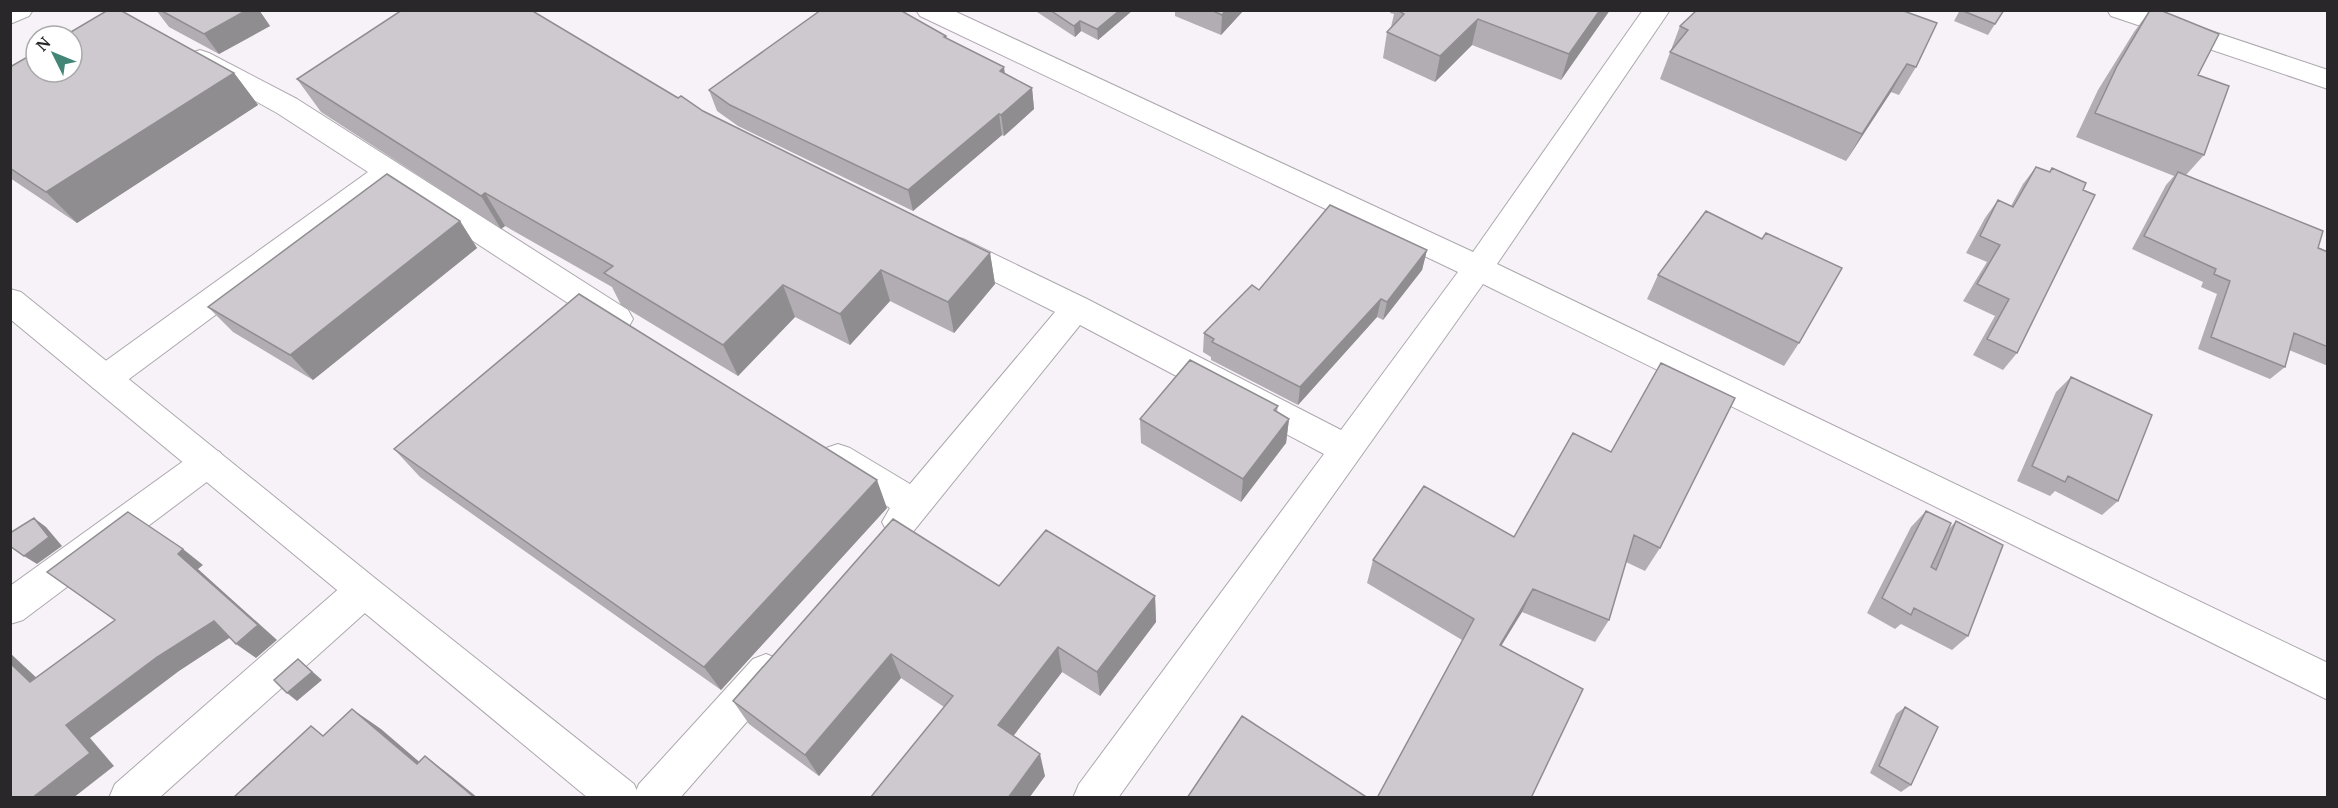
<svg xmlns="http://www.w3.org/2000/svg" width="2338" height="808" font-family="'PT Serif',serif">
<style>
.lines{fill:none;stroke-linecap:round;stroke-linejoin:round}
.minor-casing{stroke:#ada8ae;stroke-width:2}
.tertiary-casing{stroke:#ada8ae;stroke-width:2}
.minor{fill:#fff;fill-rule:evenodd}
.tertiary{fill:#fff;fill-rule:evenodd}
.wall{fill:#b1adb2}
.shaded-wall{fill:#908d91}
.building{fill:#cec9cf;stroke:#908d91;stroke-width:1.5}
</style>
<rect width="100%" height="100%" fill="#f7f2f8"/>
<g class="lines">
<g class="minor-casing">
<path id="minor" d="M10 10H33L29 16 10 24Z
M916 10H952L1473 252 1643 10H1670L1497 264 2328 663V700L1483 284 1118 798H1073L1079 784 1324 454 1080 325 912 533 900 537 888 533 882 522 890 508 826 468 821 458 826 448 838 444 850 448 910 484 1055 312 941 255 937 247 941 239 952 236 963 239 1087 299 1341 430 1458 272 920 16Z
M2107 10H2148L2328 70V89L2111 16Z
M200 50 209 53 297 99 628 310 633 319 628 328 617 331 606 328 389 186 117 388 105 392 93 388 89 379 93 370 368 172 277 113 191 65 187 59 191 53Z
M208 448 220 452 225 462 220 472 23 620 10 624V586L196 452Z
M363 575 376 579 381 591 376 603 159 798H109L115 784 350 579Z
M766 654 779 659 785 672 779 685 680 798H633L639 784 753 659Z"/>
</g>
<g class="tertiary-casing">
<path id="tertiary" d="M10 289 21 292 376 579 634 784 640 798H588L10 319Z"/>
</g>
<use href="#minor" class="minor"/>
<use href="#tertiary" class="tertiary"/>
</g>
<path class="wall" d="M156 10H259L270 26 219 54 169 27Z
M1034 10H1133L1098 40 1081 31 1075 37Z
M1175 10H1244L1221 35 1175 16Z
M1391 10H1610L1561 80 1472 45 1435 82 1383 58 1387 32 1391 27 1394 14 1390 13Z
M1901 10 1916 67 1899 95 1891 92 1846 161 1660 79 1680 26Z
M1960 10H2004L1988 35 1954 21Z
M2150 10 2198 75 2204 155 2186 175 2328 252V366L2289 350 2285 367 2270 379 2198 349 2217 294 2201 287 2203 282 2132 249 2166 185 2174 176 2076 137 2098 90 2134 32Z
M946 36 947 39 1005 74 1032 88 1034 109 1004 136 1002 135 913 211 738 126 717 111 709 90Z
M10 67 234 73 258 105 77 223 10 178Z
M297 79 678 98 703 111 990 253 995 284 954 333 890 301 850 345 795 317 738 376 621 305 612 287 505 226 501 229 321 112Z
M2036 167 2049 172 2052 168 2083 190 2017 353 2003 370 1973 355 1995 316 1963 301 1987 262 1966 253 1985 218 1998 200 2011 206 2023 184Z
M460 221 477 248 313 380 233 332 208 307Z
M1427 250 1422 270 1383 320 1377 317 1298 405 1211 360V357L1203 352 1204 333 1259 290Z
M1658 275 1799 343 1784 366 1647 299Z
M2071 377 2118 501 2102 515 2055 491 2050 496 2017 481 2056 392Z
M1278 406 1277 412 1289 419 1286 443 1241 502 1141 443 1140 419Z
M1573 433 1660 548 1645 571 1626 562 1609 620 1595 642 1522 612 1501 645 1462 640 1367 583 1373 560 1514 537Z
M394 449 887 508 721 690 420 477Z
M1926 511 1948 530 1956 521 1968 636 1952 650 1901 624 1895 629 1867 613 1911 527Z
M999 586 1155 596 1156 622 1100 696 1062 672 1013 736 1045 776 1029 798H870L944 707 901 678 819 776 749 724 733 701Z
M1905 707 1911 785 1901 792 1870 773 1896 714Z"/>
<path class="shaded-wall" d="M247 10H259L270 26 219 54 204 34Z
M1120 10H1133L1098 40 1097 29Z
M1226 10H1244L1221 35 1222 15Z
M1600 10H1610L1561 80 1569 54Z
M1478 19 1472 45 1435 82 1440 56Z
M1080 21 1081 31 1075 37 1074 26Z
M1907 64 1891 92 1846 161 1862 134Z
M1004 67 1007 89 1000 71Z
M234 73 258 105 77 223 46 192Z
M1032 88 1034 109 1004 136 1001 115Z
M999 114 1002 135 913 211 908 190Z
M485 193 505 226 501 229 481 196Z
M460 221 477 248 313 380 290 355Z
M1427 250 1422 270 1383 320 1387 302Z
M990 253 995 284 954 333 948 302Z
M881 270 890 301 850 345 840 314Z
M783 285 795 317 738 376 723 345Z
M1381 299 1377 317 1298 405 1300 387Z
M1289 419 1286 443 1241 502 1243 479Z
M877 480 887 508 721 690 704 667Z
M34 518 46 527 62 546 37 564 24 556Z
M183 549 203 565 198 569 277 640 256 658 236 644 178 554Z
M1533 589 1522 612 1489 666 1500 645Z
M1155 596 1156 622 1100 696 1097 672Z
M214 621 234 635 179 671 90 738 114 766 73 798H32L66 725 157 657Z
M1058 647 1062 672 1005 747 998 725Z
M10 653 55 695 30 682 10 663Z
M891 654 901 678 819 776 805 755Z
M298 659 322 680 297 701 287 693Z
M352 709 381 729 444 783 417 764Z
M1040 754 1045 776 1029 798H1008Z
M425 756 451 776 478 798H475Z"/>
<path class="building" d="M108 10H120L234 73 46 192 10 168V67L36 52V72H72V36H64Z
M160 10H247L204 34Z
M402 10H531L678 98 681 96 703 111 990 253 948 302 881 270 840 314 783 285 723 345 604 273 613 266 485 193 481 196 297 79Z
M821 10H900L946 36 944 37 1004 67 1000 71 1032 88 1001 115 999 114 908 190 730 105 709 90Z
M1050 10H1120L1097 29 1080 21 1074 26Z
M1211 10H1226L1222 15Z
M1397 10H1600L1569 54 1478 19 1440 56 1387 32 1404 14Z
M1697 10H1901L1937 23 1916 67 1907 64 1862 134 1670 52 1688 30 1680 26Z
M1961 10H2004L1995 24Z
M2150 10H2160L2219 34 2198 75 2229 86 2204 155 2095 113 2117 66Z
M2036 167 2050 172 2052 168 2086 183 2083 190 2095 195 2017 353 1987 339 2009 299 1977 284 2000 245 1980 236 1998 200 2013 207Z
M2178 172 2323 231 2318 248 2328 252V347L2294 333 2285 367 2211 337 2230 281 2214 274 2216 269 2144 236Z
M387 174 460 221 290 355 208 307Z
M1330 205 1427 250 1387 302 1381 299 1300 387 1212 342 1214 339 1204 333 1252 285 1259 290Z
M1706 211 1762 239 1766 233 1842 268 1799 343 1658 275Z
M579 294 877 480 704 667 394 449Z
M1190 360 1278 406 1274 410 1289 419 1243 479 1140 419Z
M1661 363 1735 398 1660 548 1634 535 1609 620 1533 589 1500 645 1583 689 1531 798H1377L1474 619 1373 560 1424 486 1514 537 1573 433 1611 452Z
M2071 377 2152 415 2118 501 2068 476 2065 482 2032 466Z
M1926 511 1951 523 1931 567 1936 570 1956 521 2003 545 1968 636 1914 608 1911 615 1882 598Z
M128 512 183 549 178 554 258 625 236 644 214 621 157 657 66 725 90 753 32 798H10V663L30 682 115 620 47 572Z
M34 518 49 537 24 556 10 546V533Z
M893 519 999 586 1046 530 1155 596 1097 672 1058 647 998 725 1040 754 1008 798H870L953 696 891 654 805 755 733 701Z
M298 659 312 672 287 693 274 680Z
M1905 707 1938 727 1911 785 1879 766Z
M352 709 417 764 425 756 475 798H233L311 726 323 736Z
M1242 716 1368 798H1187Z"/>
<rect width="2338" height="808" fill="none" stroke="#29272a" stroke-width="24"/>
<g transform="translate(54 54) rotate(313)"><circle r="28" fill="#ffffff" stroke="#a9a9aa" stroke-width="1.5"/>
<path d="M0-4.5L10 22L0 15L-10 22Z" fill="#438678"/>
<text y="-9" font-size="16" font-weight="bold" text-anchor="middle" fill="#29272a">N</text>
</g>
</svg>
